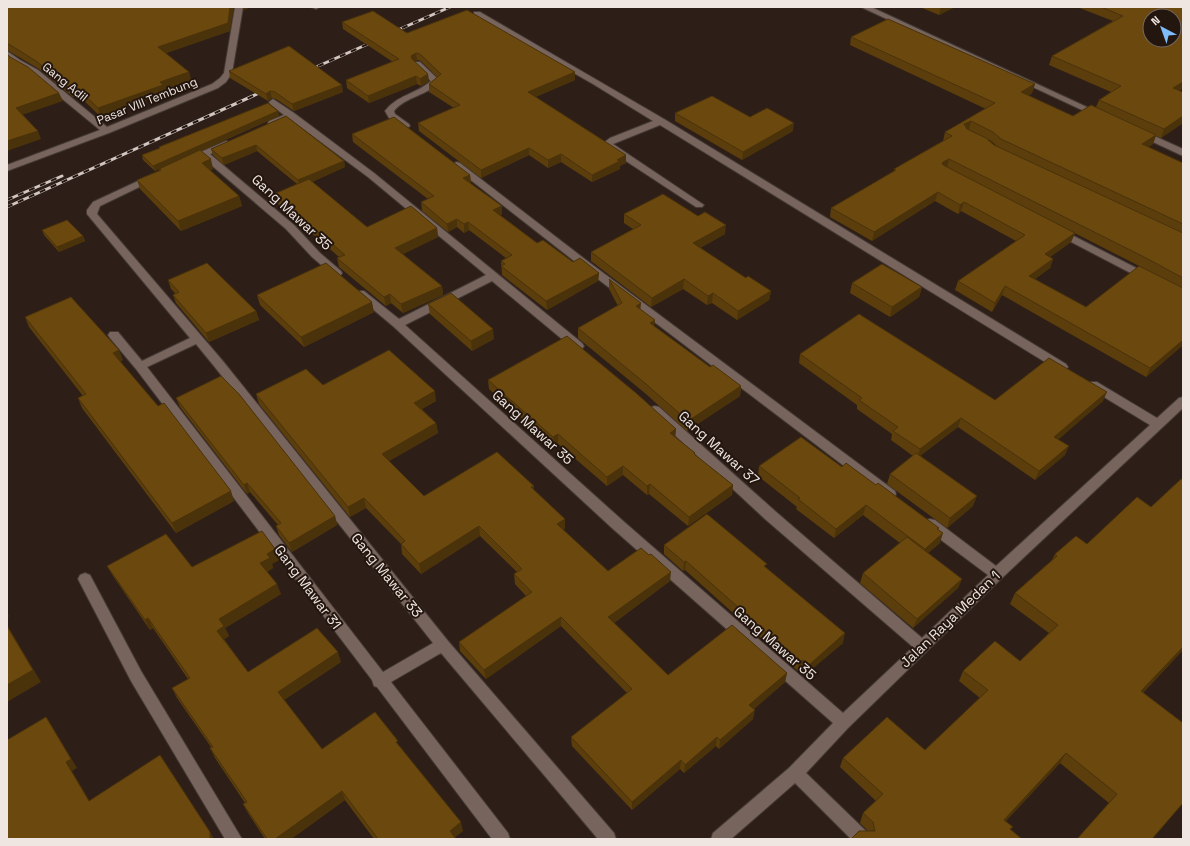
<svg xmlns="http://www.w3.org/2000/svg" width="1190" height="846" font-family="'Space Grotesk',sans-serif">
<style>
.lines{fill:none;stroke-linecap:round;stroke-linejoin:round}
.minor-casing{stroke:#453a35;stroke-width:2}
.minor{fill:#77655d;fill-rule:evenodd}
.rail-casing{stroke:#d1c6c1;stroke-width:3}
.rail{stroke:#23160f;stroke-width:2;stroke-dasharray:6;stroke-linecap:butt}
.wall{fill:#5b3e0c;fill-rule:evenodd}
.shaded-wall{fill:#4a320a}
.building{fill:#6a480e;stroke:#4a320a;fill-rule:evenodd}
.labels{text-anchor:middle;stroke-width:4;stroke-linejoin:round;paint-order:stroke}
.far-street-label{font-size:12px;fill:#f0e6e1;stroke:#23160f}
.street-label{font-size:14px;fill:#f0e6e1;stroke:#23160f}
</style>
<rect width="100%" height="100%" fill="#2d1f18"/>
<g class="lines">
<g class="minor-casing">
<path id="minor" d="M235 7H243L232 73 226 82 218 88 109 133 7 171V165L100 130 32 74 14 64 7 57V51L20 60 38 70 107 127 212 84 220 78 224 73Z
M311 7H320L316 9Z
M861 7H871L1104 115 1103 117H1097Z
M474 12H480L664 119 1066 364 1068 367 1066 370H1058L660 125 613 144 704 205 702 207H696L603 146 606 141 610 138 653 121 593 84 474 16Z
M414 62H420L440 81C428 96 406 96 394 111L395 114 409 124 410 126 406 129 389 118 385 111C397 95 416 94 431 81L414 66 413 64Z
M273 99 294 113 374 173 582 343 584 346 582 349H574L492 281 405 325 622 520 843 713 913 647 765 519 651 413 649 410 651 407 655 406 659 407 775 511 922 638 988 575 925 528 923 524 925 520 930 519 935 520 996 566 1150 425 1089 388 1087 385 1089 382H1097L1157 418 1179 398 1183 397V408L1002 578 848 728 806 773 868 833 870 839H851L795 783 731 839H711L713 833 789 768 833 723 612 528 394 327 356 295 355 293 356 291H364L399 319 486 275 368 177 290 119 275 125H269L268 123 269 121 284 115 270 104 269 102Z
M1141 130 1183 149V156L1138 135 1136 133Z
M226 141 229 142 231 144 229 146 210 154 294 225 320 253 341 271 342 273 341 275H333L312 257 286 229 203 158 190 163 185 160 187 158Z
M457 162 460 163 586 260 895 491 896 494 895 497 890 499 885 497 578 264 454 167 452 165 454 163Z
M153 174 156 175 158 177 156 179 100 206 97 214 222 360 448 641 614 833 616 839H598L441 653 391 682 508 833 510 839H492L377 687 374 686 372 680 136 369 110 338 108 335 110 332H118L142 361 190 338 87 214V210L93 202ZM196 344 214 366 433 643 383 672 147 367Z
M1058 228 1152 276 1153 278 1148 281 1144 280 1054 233 1053 231Z
M85 573 90 575 141 671 242 839H225L131 681 78 579 80 575Z"/>
</g>
<use href="#minor" class="minor"/>
<g class="rail-casing">
<path id="rail" d="M391 33 450 7
M307 71 377 40
M7 200 62 176
M7 207 266 90"/>
</g>
<use href="#rail" class="rail"/>
</g>
<path class="wall" d="M7 7 230 31 166 53 189 72 191 80 165 90 166 93 101 117 79 96 73 97 39 69 7 50Z
M920 7H955L939 15Z
M1077 7H1183V88L1179 91 1183 92V123L1161 138 1156 136 1153 144 1148 147 1183 163V345L1146 377 1002 295 992 312 955 290 958 281 1016 241 961 211 958 214 935 201 872 241 830 217 831 208 894 171V169L943 141 945 132 986 109 850 45 851 37 1035 84 1032 93 1028 96 1073 116 1096 107 1099 100 1111 92 1049 65 1052 56 1113 21ZM970 130 991 141 999 148 994 145ZM1049 220 1149 271 1086 307 1035 279 1050 268 1053 259 1050 257 1071 242 1075 233Z
M342 22 407 33 575 80 535 97 626 163 620 166V169L592 182 561 162 548 168 529 155 481 178 419 131 418 123 454 108 429 92V84L437 77 421 61 417 60 415 62 429 81 421 86 417 84 369 103 347 88 346 80 393 62 343 29Z
M229 71 343 92 294 111 276 99 272 98 268 101 230 78Z
M278 111 279 116 201 151 213 169 210 170 239 196 242 206 181 231 140 189 137 180 160 171 159 169 155 171 143 160 142 155 160 148 159 147Z
M675 113 793 131 742 160 675 121Z
M286 116 344 161 345 167 312 182 367 227 437 228 438 237 403 254 442 286 443 295 403 313 391 303 386 306 339 267 337 258 339 257 277 203 274 194 297 184 257 151 224 165 213 155 211 149Z
M352 134 470 175 471 183H470L502 214 500 215 537 243 573 262 599 273 598 281 547 310 502 275 501 261 506 258 469 230 464 233 457 227 448 232 422 211 421 202 428 199 353 142Z
M624 214 725 234 700 248 746 278 771 291 769 300 737 320 712 303 707 305 683 289 651 307 591 261V252L633 229 624 223Z
M42 230 83 236 85 241 59 252 44 235Z
M609 279 640 310 654 327 710 367 741 386 740 396 687 431 646 394 578 338V328L618 306 609 289Z
M168 280 256 311 259 320 209 342 176 303 173 295 175 293 171 289Z
M852 283 922 287 919 297 890 317 850 293Z
M257 295 374 312 304 347 260 305Z
M428 304 494 339 472 351 430 314Z
M25 317 123 360 120 361 234 501 176 533 82 408 78 398 83 396 29 327Z
M800 354 995 400 1103 401 1058 439 1065 455 1035 480 958 427 920 456 973 506 947 528 887 484 890 474 913 456 891 440 892 434 857 409V405L799 363Z
M488 380 676 429 675 437 695 453V455L733 485 732 495 688 526 649 494 647 495 623 475 607 486 558 444 554 447 489 389Z
M323 385 436 401 422 409 436 423 438 433 389 461 424 496 534 486V491L565 519V528L563 530 608 571 670 581 614 623 668 675 787 673 785 682 754 709 753 719 719 749 716 746 684 773 680 769 632 810 572 746 571 737 627 693 561 626 486 679 460 651 459 642 526 596 515 584 514 574 517 572 480 536 421 574 402 554 401 544 366 508 350 517 259 404 256 394Z
M176 398 335 516 337 525 292 552 279 535 276 526 278 525 250 492 247 494 180 407Z
M759 466 938 529 940 543 928 553 962 579 958 588 913 628 860 583 863 573 900 543 863 515 834 538 796 509 797 507 758 476Z
M1183 480V650L1143 693 1183 723 1109 803 1060 763 1006 821 868 831 860 823 863 813 876 801 840 767 843 758 925 750 980 698 959 681 963 671 1020 661 1049 633 1010 604 1015 593 1052 560 1055 554 1087 544 1151 507Z
M664 545 766 568 843 643 806 674 800 669 798 671 685 570 683 571 664 554Z
M275 549 279 560 272 564 273 568 267 572 281 594 225 628 229 636 224 639 248 672 341 662 284 700 322 749 400 746 463 831 455 837 456 839H374L345 800 291 839H265L248 813 243 804 245 803 215 758 210 748 211 747 177 698 172 688 188 679 153 628 150 630 113 576 107 566 192 567Z"/>
<path class="shaded-wall" d="M230 7H234L230 31 161 55 158 47Z
M244 7H252L244 10Z
M941 7H955L939 15Z
M416 53 417 60 412 64 411 56Z
M189 72 191 80 165 90 166 93 101 117 98 108 160 82Z
M575 72V80L529 100 528 92Z
M428 74 429 81 421 86 420 79Z
M416 76 417 84 369 103 368 96Z
M1183 82V88L1169 97 1173 88Z
M1035 84 1032 93 1018 101 1021 92Z
M342 85 343 92 294 111 292 104Z
M76 87 79 96 73 97 70 89Z
M270 91 272 98 268 101 266 94Z
M59 93 63 101 19 116 16 108Z
M278 111 279 116 155 171 153 166Z
M1183 116V123L1161 138 1164 129Z
M971 121 969 130 962 133 964 124Z
M794 123 793 131 742 160 743 152Z
M38 131 41 139 7 151V141Z
M1156 135 1153 144 1139 153 1142 144Z
M256 145 257 151 224 165 222 158Z
M529 148V155L481 178V170Z
M561 154V162L548 168V160Z
M626 155V163L620 166V169L592 182V175L617 160Z
M211 159 213 169 204 173 202 163Z
M949 159 947 168 940 171 943 162Z
M344 161 345 167 300 187 298 180Z
M470 175 471 183 464 186 463 178Z
M938 192 935 201 872 241 874 232Z
M239 196 242 206 181 231 178 221Z
M964 202 961 211 958 214 960 205Z
M502 206V214L493 218V210Z
M457 219V227L448 232 447 224Z
M468 222 469 230 464 233V224Z
M726 225 725 234 692 252 693 243Z
M437 228 438 237 397 257 395 248Z
M1075 233 1071 242 1042 263 1045 254Z
M83 236 85 241 59 252 57 247Z
M1053 259 1050 268 1026 285 1029 276Z
M599 273 598 281 547 310 546 301Z
M684 279 683 289 651 307 652 298Z
M442 286 443 295 403 313 401 304Z
M1005 286 1002 295 992 312 995 303Z
M922 287 919 297 890 317 892 307Z
M771 291 769 300 737 320 738 311Z
M713 293 712 303 707 305 708 296Z
M390 294 391 303 386 306 384 297Z
M372 302 374 312 304 347 301 337Z
M641 303 640 313 636 306Z
M256 311 259 320 209 342 206 333Z
M655 320 654 330 650 323Z
M493 329 494 339 472 351 471 341Z
M1183 340V345L1146 377 1150 368Z
M119 350 123 360 117 363 113 353Z
M741 386 740 396 687 431 688 421Z
M435 391 436 401 416 412 414 403Z
M1107 392 1103 401 1051 446 1054 437Z
M961 418 958 427 917 458 920 449Z
M436 423 438 433 384 464 382 454Z
M676 429 675 438 670 433Z
M558 434V444L554 447 553 437Z
M1069 446 1065 455 1035 480 1039 471Z
M623 466V475L607 486V477Z
M247 483 250 492 247 494 244 485Z
M650 484 649 494 647 495V486Z
M733 485 732 495 688 526 689 517Z
M534 486V495L531 487Z
M231 491 234 501 176 533 172 523Z
M977 496 973 506 947 528 950 518Z
M364 498 366 508 350 517 348 507Z
M866 505 863 515 834 538 836 529Z
M335 516 337 525 292 552 289 543Z
M565 519V528L557 533V524Z
M479 526 480 536 421 574 419 564Z
M943 533 940 543 921 559 925 549Z
M275 549 279 560 272 564 273 568 264 573 260 563 267 554Z
M686 561 685 570 683 571 684 562Z
M671 572 670 581 608 627V617Z
M962 579 958 588 913 628 917 619Z
M277 584 281 594 225 628 229 636 222 641 217 631 219 619Z
M7 613 9 616 7 618Z
M561 617V626L486 679 484 670Z
M148 618 153 628 150 630 145 620Z
M7 625 41 682 7 702Z
M845 633 843 643 806 674 809 665Z
M1183 647V650L1134 702 1141 691Z
M338 652 341 662 282 701 278 692Z
M803 660 800 669 798 671 800 662Z
M787 673 785 682 748 714 749 705Z
M755 710 753 719 719 749 720 740Z
M46 717 52 726 77 768 72 771 95 810 89 801 66 762Z
M717 737 716 746 684 773 685 765Z
M1066 753 1060 763 998 829 1004 820Z
M681 760 680 769 632 810V802Z
M342 791 345 800 291 839H275Z
M461 822 463 831 453 839 450 831Z
M210 832 214 839H210Z"/>
<path class="building" d="M7 7H230L228 23 158 47 189 72 160 82 163 85 98 108 76 87 70 89 36 61 7 43Z
M1101 7H1183V82L1173 88 1183 92V116L1164 129 1099 100 1121 86 1052 56 1123 16ZM1150 16H1174V40H1150Z
M467 10 575 72 528 92 626 155 617 160 620 161 592 175 561 154 548 160 529 148 481 170 418 123 460 105 429 84 441 74 420 54 416 53 411 56 412 59 428 74 420 79 416 76 368 96 346 80 399 59 342 22 373 11 407 33Z
M888 19 1035 84 1021 92 1073 116 1091 105 1156 135 1142 144 1183 163V224L1001 139 993 132 971 121 964 124 967 129 986 138 994 145 1183 233V278L1148 259 949 159 943 162 942 164 945 166 1075 233 1045 254 1053 259 1029 276 1086 307 1139 266 1183 288V340L1150 368 1005 286 995 303 958 281 1025 235 964 202 960 205 938 192 874 232 831 208 896 170 894 169 952 136 945 132 995 103 851 37Z
M289 46 342 85 292 104 275 92 270 91 266 94 229 71Z
M7 54 10 57 28 67 59 93 16 108 38 131 7 141Z
M712 96 750 117 767 108 794 123 743 152 675 113Z
M268 103 278 111 153 166 142 155 160 148 159 147Z
M286 116 344 161 298 180 256 145 222 158 211 149Z
M394 117 470 175 463 178 502 206 493 210 537 243 543 240 573 262 580 258 599 273 546 301 501 266 505 264 501 261 512 255 468 222 464 224 457 219 447 224 421 202 434 196 352 134Z
M200 150 211 159 202 163 239 196 178 221 137 180 161 170 159 169Z
M309 179 367 227 411 206 437 228 395 248 442 286 401 304 390 294 384 297 337 258 345 255 274 194Z
M663 194 698 216 705 212 726 225 693 243 746 278 748 276 771 291 738 311 713 293 708 296 684 279 652 298 591 252 641 225 624 214Z
M67 220 83 236 57 247 42 230Z
M207 263 256 311 206 333 173 295 179 292 168 280Z
M326 263 372 302 301 337 257 295Z
M882 264 922 287 892 307 852 283Z
M609 279 641 303 636 306 655 320 650 323 710 367 713 365 741 386 688 421 646 384 578 328 622 303Z
M451 293 493 329 471 341 428 304Z
M71 297 119 350 113 353 158 406 164 403 231 491 172 523 78 398 86 394 25 317Z
M859 314 995 400 1049 358 1107 392 1054 437 1069 446 1039 471 961 418 920 449 893 431 898 427 859 400 862 398 800 354Z
M567 336 636 393 676 429 670 433 695 453 694 454 733 485 689 517 650 484 647 486 623 466 607 477 558 434 553 437 488 380Z
M389 350 435 391 414 403 436 423 382 454 424 496 497 452 534 486 531 487 565 519 557 524 608 571 641 548 649 555 651 554 671 572 608 617 668 675 732 625 787 673 749 705 755 710 720 740 717 737 685 765 681 760 632 802 571 737 632 689 561 617 484 670 459 642 532 592 514 574 522 569 479 526 419 564 401 544 405 541 364 498 348 507 256 394 306 369 323 385Z
M221 376 239 394 335 516 289 543 276 526 281 523 247 483 244 485 176 398Z
M801 437 842 467 846 463 876 485 878 483 939 528 937 529 943 533 925 549 866 505 836 529 798 499 800 498 759 466Z
M916 453 977 496 950 518 890 474Z
M1181 479 1183 480V647L1141 691 1183 723V803L1152 839H1077L1117 794 1066 753 1004 820 1013 827 1010 829 1022 839H851L859 831H875L873 822 863 813 883 794 843 758 887 717 925 750 988 690 963 671 995 641 1020 661 1058 625 1015 593 1057 556 1055 554 1076 536 1087 544 1137 497 1151 507Z
M707 514 767 564 764 566 845 633 809 665 803 660 800 662 686 561 684 562 664 545Z
M262 531 275 549 267 554 270 558 260 563 277 584 219 619 224 626 217 631 248 672 317 628 338 652 278 692 322 749 375 712 398 741 396 742 461 822 450 831 456 839H378L342 791 275 839H267L243 804 247 802 210 748 213 747 172 688 190 678 148 618 145 620 107 566 166 534 192 567Z
M907 537 962 579 917 619 863 573Z
M7 626 33 670 7 685Z
M46 717 71 759 66 762 89 801 160 755 210 832V839H7V740Z"/>
<g class="labels">
<g class="far-street-label">
<text transform="translate(65 82) rotate(39)" y="4">Gang Adil</text>
<text transform="translate(147 101) rotate(-22)" y="4">Pasar VIII Tembung</text>
</g>
<g class="street-label">
<text transform="translate(292 212) rotate(43)" y="5">Gang Mawar 35</text>
<text transform="translate(533 427) rotate(42)" y="5">Gang Mawar 35</text>
<text transform="translate(719 448) rotate(42)" y="5">Gang Mawar 37</text>
<text transform="translate(387 575) rotate(51)" y="5">Gang Mawar 33</text>
<text transform="translate(308 587) rotate(53)" y="5">Gang Mawar 31</text>
<text transform="translate(950 619) rotate(-44)" y="5">Jalan Raya Medan 1</text>
<text transform="translate(775 643) rotate(41)" y="5">Gang Mawar 35</text>
</g>
</g>
<rect width="1190" height="846" fill="none" stroke="#f0e6e1" stroke-width="16"/>
<g transform="translate(1162 28) rotate(319)"><circle r="19" fill="#23160f" stroke="#756963"/>
<path d="M0-3L7 15L0 10L-7 15Z" fill="#7fbdfa"/>
<text y="-6" font-size="11" font-weight="bold" text-anchor="middle" fill="#f0e6e1">N</text>
</g>
</svg>
